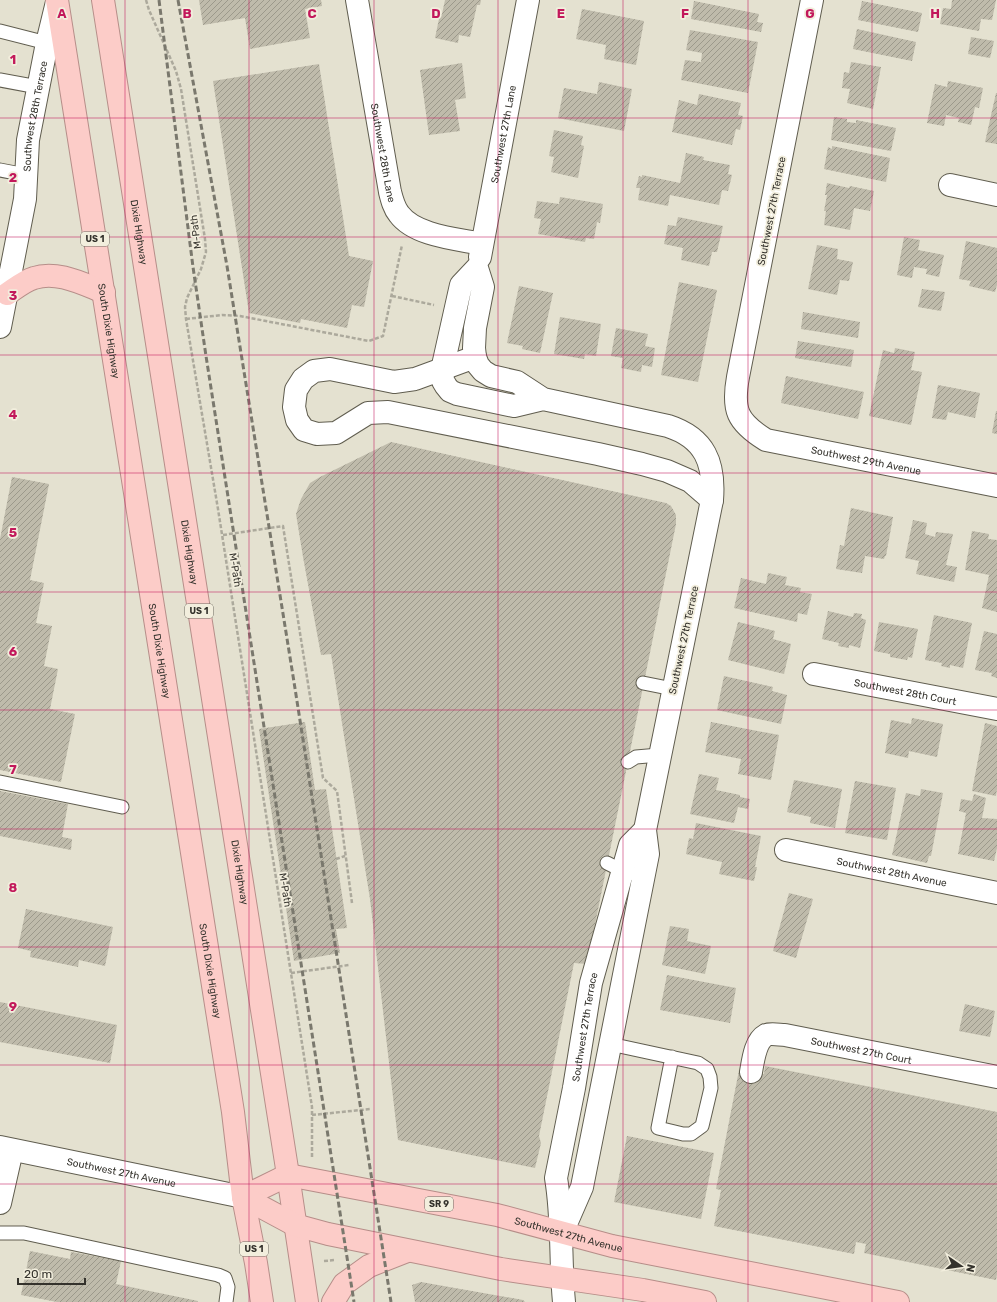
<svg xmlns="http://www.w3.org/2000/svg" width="997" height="1302" font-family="Rubik,sans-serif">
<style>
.building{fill:url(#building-hatch)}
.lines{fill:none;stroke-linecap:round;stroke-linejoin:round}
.service-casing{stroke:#605d4f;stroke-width:15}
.minor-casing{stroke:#605d4f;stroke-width:24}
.secondary-casing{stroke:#605d4f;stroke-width:24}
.trunk-casing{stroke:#b68e89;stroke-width:24}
.path{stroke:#aca99c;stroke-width:2.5;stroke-dasharray:4 2;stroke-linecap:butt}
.service{stroke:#fff;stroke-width:13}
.minor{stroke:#fff;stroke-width:22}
.secondary{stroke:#fff;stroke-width:22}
.trunk{stroke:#fcccc8;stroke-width:22}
.rail{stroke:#7a786d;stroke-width:3;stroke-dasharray:6 3;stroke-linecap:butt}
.grid{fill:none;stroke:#c2185b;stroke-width:1;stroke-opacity:0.55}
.labels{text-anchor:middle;stroke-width:3.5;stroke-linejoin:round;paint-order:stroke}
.shield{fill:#f2eedd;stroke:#6d6a61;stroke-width:1}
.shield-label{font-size:9px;font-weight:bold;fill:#34322c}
.street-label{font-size:10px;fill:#34322c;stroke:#f2eedd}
.grid-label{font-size:13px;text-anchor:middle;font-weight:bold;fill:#c2185b;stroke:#f2eedd;stroke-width:3.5;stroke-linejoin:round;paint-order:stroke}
</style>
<defs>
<pattern id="building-hatch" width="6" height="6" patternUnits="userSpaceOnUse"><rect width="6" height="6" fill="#bfbbab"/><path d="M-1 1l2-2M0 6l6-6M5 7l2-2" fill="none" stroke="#9c998b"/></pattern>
</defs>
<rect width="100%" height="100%" fill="#e4e1d0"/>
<path class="building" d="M199 0H321L322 6 305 9 310 38 250 49 245 18 203 25Z
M445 0H481L480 5H477L470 37 459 35 458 43 435 38 440 14H442Z
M952 0H996L992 20 981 19 979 31 940 24 943 8 951 9Z
M694 1 759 14 757 22 763 23 761 32 691 19Z
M862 1 922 13 918 32 858 20Z
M582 9 644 21 636 65 604 59 606 45 576 39Z
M857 29 916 42 912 61 853 49Z
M690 30 758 42 748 93 681 80 685 60 701 62 702 53 686 50Z
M971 37 994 41 990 58 968 54Z
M851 62 881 67 873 109 847 103 850 89 842 88 844 72 849 73Z
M462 63 466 98 455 100 460 131 429 135 420 70Z
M319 64 349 256 373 261 364 307 352 305 347 328 301 319 300 323 249 313 213 81Z
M948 81 983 88 979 108 975 107 971 125 958 122 959 118 946 115 944 126 927 123 935 84 947 87Z
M599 82 632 89 624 131 558 118 564 88 597 94Z
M996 93H997V144L985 142Z
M699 94 741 103 738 115 743 116 740 130 736 129 732 145 672 132 679 100 697 105Z
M834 117 847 119V122L856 123V120L896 128 891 151 831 140Z
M554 130 583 136 581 145 584 146 578 178 551 172 554 157 549 156Z
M832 146 890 158 886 182 824 169 828 147 832 149Z
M686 153 704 157 703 160 730 165 728 174 732 175 728 191 722 190 719 205 670 195 668 206 638 200 640 188H636L639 176 642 177V175L680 183Z
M827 183 849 188 850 186 874 191 870 211 854 208 850 230 824 225 826 211H824L827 195H825Z
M560 197 603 204 600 223 597 222 594 239 586 238 585 242 538 234 541 219 534 218 537 201 559 204Z
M678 217 723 226 717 252H712L709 266 681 260 683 248 664 244 668 225 676 226Z
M904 237 920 240 918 250 944 255 939 277 926 274 927 269 914 267 912 278 897 275Z
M966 241 997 248V285L995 292 969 286 971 281 959 279Z
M817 245 838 249 837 259 853 262 849 281 840 280 837 295 808 289Z
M679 282 717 290 698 382 661 375Z
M519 286 553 293 540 353 522 349 523 346 507 343Z
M922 289 945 292 941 311 918 307Z
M803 312 860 322 858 338 801 329Z
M560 317 601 324 596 356 585 354 584 359 554 354Z
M616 328 648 334 645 346 655 348 652 367 642 365 641 372 621 368 623 358 611 356Z
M798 341 854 350 851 367 795 358Z
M895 348 915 352 911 370 922 372 911 425 869 416 883 350 894 353Z
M786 376 864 392 858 419 781 403Z
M938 385 980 393 975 418 948 412 946 420 932 418Z
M996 411H997V434L992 433Z
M391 442 666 503 671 506 676 515V524L587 964 574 963 539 1136 541 1143 535 1168 398 1140 370 899 331 654 321 655 303 557 296 514 301 499 310 483 320 477Z
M12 477 49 484 30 580 44 583 36 623 52 626 44 666 58 669 50 709 75 714 61 782 0 770V539Z
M851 508 893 517 886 556H885L884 559 865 556 862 573 836 569 840 545 844 546Z
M913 520 927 523 925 534 935 537 936 532 953 534 946 565 957 567 954 582 916 574 919 561 905 558Z
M972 531 989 534 988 539 997 540V612L982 608 989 575 965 570Z
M768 573 787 577 785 585 801 588 800 592 812 594 807 615 798 613 797 622 734 608 741 578 766 584Z
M828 611 853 617 854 613 862 614 861 618 866 620 860 648 849 645V648L838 646 839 643 822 639Z
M934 615 972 623 963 668 950 665V668L941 666 942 663 925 660Z
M738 622 775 631 773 639 791 644 784 674 728 660Z
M879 622 918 629 912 658 908 657 907 660 890 657V654L874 651Z
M984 631 997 634V678L991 676 992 673 975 670Z
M724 676 773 687 772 691 787 695 781 724 717 710Z
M912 718 943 724 937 757 909 751 908 758 885 753 891 720 911 724Z
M305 722 315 790 326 789 347 928 336 929 340 953 294 961 259 729Z
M711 722 779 735 771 780 738 774 741 759 705 752Z
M985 723 997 726V789L996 796 972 791Z
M699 774 719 778 716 790 740 795V797L750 799 748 809 738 807 734 823 690 814Z
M794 780 842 789 835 828 810 823 811 817 787 812Z
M855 781 896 788 887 840 845 833Z
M921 789 943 793 931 856H929L927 863 892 855 906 793 920 796Z
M0 791 68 804 62 837 72 839 71 850 0 836Z
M974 794 986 798 982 818 997 819V848L994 861 958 854 966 813 959 811 961 799 972 801Z
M696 823 761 836 755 867H757L754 881 719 874 722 862 686 854 689 838 693 839Z
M789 893 813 899 796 958 773 951Z
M26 909 113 927 105 966 79 960 78 967 30 957 31 951 18 948Z
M670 926 689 929 687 941 711 946 705 974 662 965Z
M667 975 736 988 730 1023 660 1010Z
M0 1002 117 1025 110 1063 0 1042Z
M965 1004 995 1011 990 1037 959 1031Z
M765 1066 997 1112V1274L996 1280 864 1253 866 1244 856 1242 854 1254 714 1226 721 1190 716 1189 739 1070 764 1074Z
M627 1136 714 1153 701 1219 614 1202Z
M30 1251 70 1259 71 1252 121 1261 116 1284 198 1301V1302H57L21 1295Z
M421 1282 523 1300 525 1302H415L412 1285Z"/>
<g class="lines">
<g class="service-casing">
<path id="service" d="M0 31 47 43
M0 80 38 87
M0 170 26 175
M643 683 673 689
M628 762 636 757 659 755
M0 782 122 807
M607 863 629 874
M610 1044 698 1063 707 1069 710 1077 711 1088 702 1126 691 1134H683L658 1128 672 1057
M0 1233H24L218 1275 225 1278 228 1287 226 1302"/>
</g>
<g class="minor-casing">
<g id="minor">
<path id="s1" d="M357 0 390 192C392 200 394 208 399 214 415 236 458 239 482 244"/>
<path id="s2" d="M812 0 738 377C732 410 737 422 766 440L997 486"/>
<path d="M950 185 997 195"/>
<path id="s3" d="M480 257 528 0"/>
<path id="s4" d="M0 327 25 199 28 140 47 43 57 2"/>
<path d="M475 357 415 379 394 382 330 369 314 371 303 379 296 390 294 407 297 420 304 430 317 434 336 433 368 413 388 412 598 454 642 464 667 471 690 481 712 500"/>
<path d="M543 399 514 406 457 394 450 391 446 386 443 381 442 370 461 285 477 268 483 287 475 328 474 348 475 357 478 365 483 371 491 376 517 382 543 399 668 426C705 438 715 463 712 500L645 830 648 854 582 1187 562 1233"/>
<path id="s5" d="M814 674 997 709"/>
<path id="s6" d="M786 850 997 893"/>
<path id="s7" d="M751 1072C753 1061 755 1041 766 1035 771 1033 780 1035 785 1035L997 1077"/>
<path d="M0 1203 12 1150"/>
<path id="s8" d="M564 1302C560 1261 563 1219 556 1178L574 1088 591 983 630 845 645 830"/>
</g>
</g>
<g class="secondary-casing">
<g id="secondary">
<path id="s9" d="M0 1147 243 1197"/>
</g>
</g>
<g class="trunk-casing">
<g id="trunk">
<path id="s10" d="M57 0 206 941 233 1112 243 1197 256 1263 262 1302"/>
<path id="s11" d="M103 0 288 1175 307 1302"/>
<path d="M7 294C16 288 24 281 34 278 57 270 83 284 104 292"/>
<path id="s12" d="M243 1197 288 1175 497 1215 612 1246 898 1302"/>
<path d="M243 1197 295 1225 328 1234 501 1269 643 1290 705 1302"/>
<path d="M333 1302 344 1284 369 1266 407 1251"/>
</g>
</g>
<path class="path" d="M146 0 149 10 176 71 181 89 205 239 206 252 201 269 187 298 185 307 186 319 218 509 312 1107V1157
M392 296 434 305
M186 319 222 315 240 316 369 341 383 336 402 245
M223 535 283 526 323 778 337 791 352 903
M336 859 345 856
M291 973 349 965
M312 1115 370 1109
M324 1261 335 1260"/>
<use href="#service" class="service"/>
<use href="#minor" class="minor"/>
<use href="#secondary" class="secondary"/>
<use href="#trunk" class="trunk"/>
<path class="rail" d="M159 0 193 267 206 356 354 1302
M178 0 227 266 294 682 391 1302"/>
</g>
<path class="grid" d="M125 0V1302M249 0V1302M374 0V1302M498 0V1302M623 0V1302M748 0V1302M872 0V1302M0 118H997M0 237H997M0 355H997M0 473H997M0 592H997M0 710H997M0 829H997M0 947H997M0 1065H997M0 1184H997"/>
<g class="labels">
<g class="shield">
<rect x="81" y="232" width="28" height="14" rx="3"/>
<rect x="185" y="604" width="28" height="14" rx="3"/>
<rect x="425" y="1197" width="28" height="14" rx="3"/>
<rect x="240" y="1242" width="28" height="14" rx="3"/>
</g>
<g class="shield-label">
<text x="95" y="242">US 1</text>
<text x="199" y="614">US 1</text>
<text x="439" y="1207">SR 9</text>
<text x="254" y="1252">US 1</text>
</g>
<g class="street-label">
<text dy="4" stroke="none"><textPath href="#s4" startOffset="214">Southwest 28th Terrace</textPath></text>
<text dy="4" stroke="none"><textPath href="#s3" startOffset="125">Southwest 27th Lane</textPath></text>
<text dy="4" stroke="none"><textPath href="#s1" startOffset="155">Southwest 28th Lane</textPath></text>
<text transform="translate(771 211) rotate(-79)" y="4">Southwest 27th Terrace</text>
<text dy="4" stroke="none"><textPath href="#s11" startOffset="235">Dixie Highway</textPath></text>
<text transform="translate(195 232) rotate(-97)" y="4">M-Path</text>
<text dy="4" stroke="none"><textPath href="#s10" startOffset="335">South Dixie Highway</textPath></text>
<text dy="4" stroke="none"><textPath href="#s2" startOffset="562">Southwest 29th Avenue</textPath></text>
<text dy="4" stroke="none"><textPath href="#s11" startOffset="559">Dixie Highway</textPath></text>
<text transform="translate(236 570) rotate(81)" y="4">M-Path</text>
<text transform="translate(683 640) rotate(-78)" y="4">Southwest 27th Terrace</text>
<text dy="4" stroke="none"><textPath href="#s10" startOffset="659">South Dixie Highway</textPath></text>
<text dy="4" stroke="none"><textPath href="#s5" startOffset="93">Southwest 28th Court</textPath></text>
<text dy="4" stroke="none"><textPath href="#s11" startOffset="883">Dixie Highway</textPath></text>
<text dy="4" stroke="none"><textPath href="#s6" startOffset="108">Southwest 28th Avenue</textPath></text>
<text transform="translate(286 890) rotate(81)" y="4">M-Path</text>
<text dy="4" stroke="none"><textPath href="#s10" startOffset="983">South Dixie Highway</textPath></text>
<text dy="4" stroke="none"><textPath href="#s8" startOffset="278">Southwest 27th Terrace</textPath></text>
<text dy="4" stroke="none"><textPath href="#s7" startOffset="138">Southwest 27th Court</textPath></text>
<text dy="4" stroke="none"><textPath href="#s9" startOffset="124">Southwest 27th Avenue</textPath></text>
<text dy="4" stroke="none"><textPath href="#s12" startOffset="337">Southwest 27th Avenue</textPath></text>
</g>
</g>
<g class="grid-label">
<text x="62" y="18">A</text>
<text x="187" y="18">B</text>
<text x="312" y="18">C</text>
<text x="436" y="18">D</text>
<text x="561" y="18">E</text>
<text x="685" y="18">F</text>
<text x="810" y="18">G</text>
<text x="935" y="18">H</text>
<text x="13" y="64">1</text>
<text x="13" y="182">2</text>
<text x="13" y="300">3</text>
<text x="13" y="419">4</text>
<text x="13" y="537">5</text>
<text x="13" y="656">6</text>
<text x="13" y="774">7</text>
<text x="13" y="892">8</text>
<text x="13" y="1011">9</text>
</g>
<g transform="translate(961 1266) rotate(103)" stroke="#f2eedd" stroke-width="3" paint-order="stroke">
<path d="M0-3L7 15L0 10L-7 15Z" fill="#34322c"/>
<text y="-6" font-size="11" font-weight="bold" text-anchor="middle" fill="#34322c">N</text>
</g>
<path d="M18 1278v6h67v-6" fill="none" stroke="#34322c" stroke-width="2"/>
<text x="24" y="1278" font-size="12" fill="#34322c" stroke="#f2eedd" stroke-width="3" paint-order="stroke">20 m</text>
</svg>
